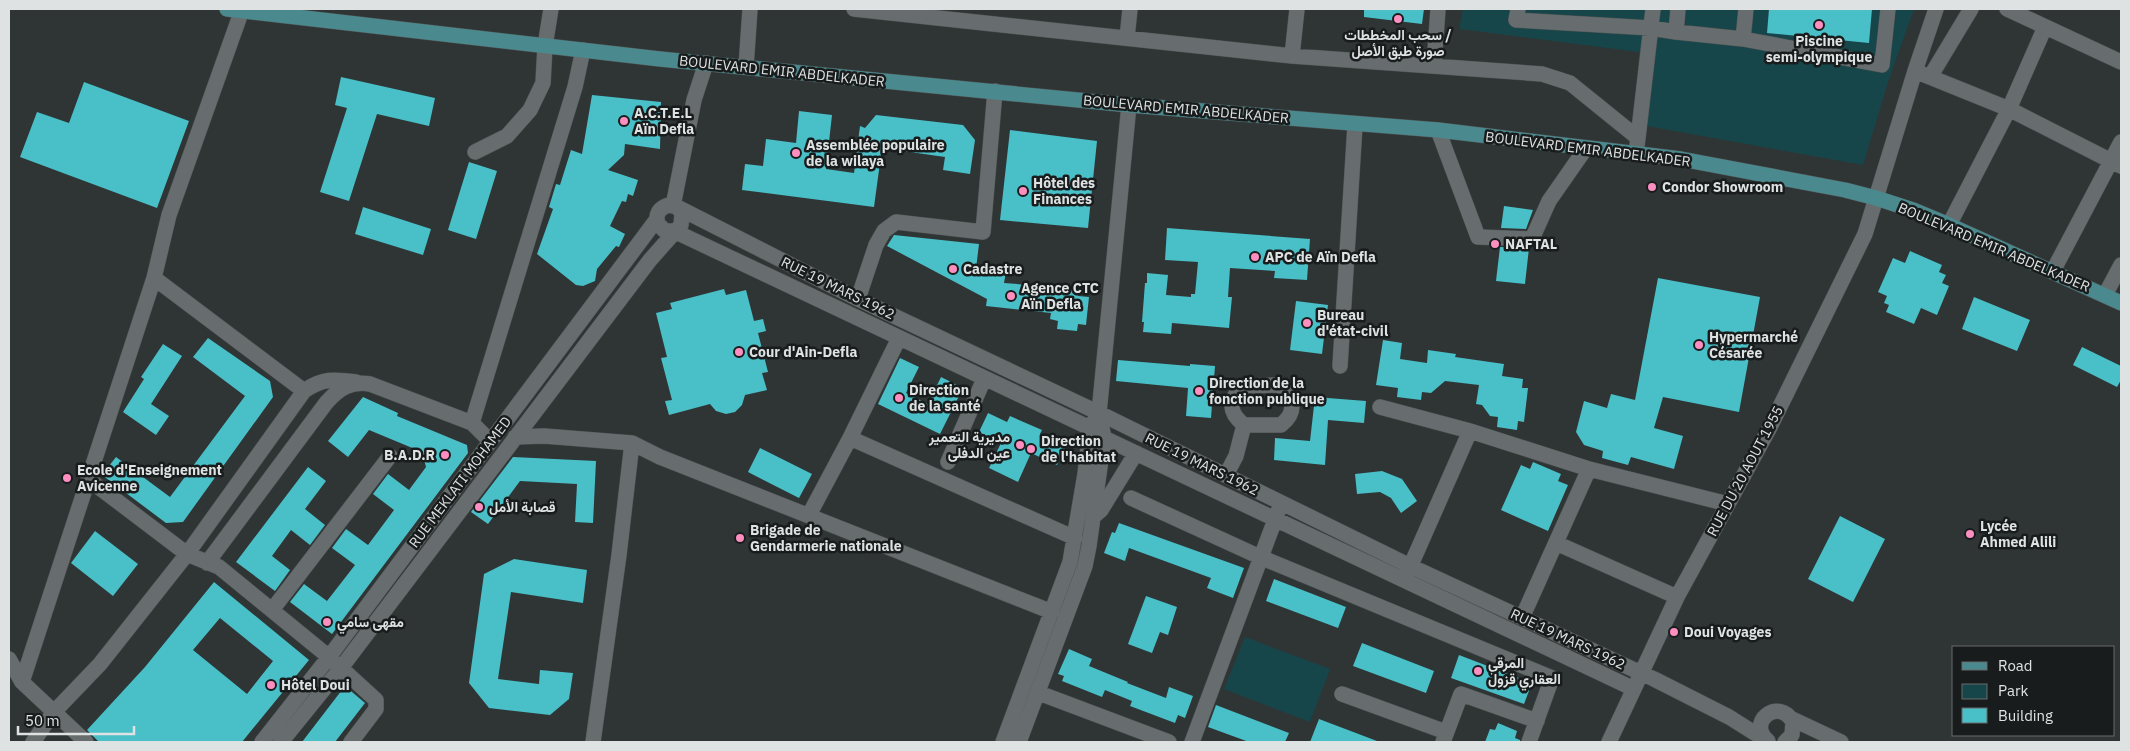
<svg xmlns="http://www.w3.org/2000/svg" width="2130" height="751" font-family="'IBM Plex Sans',Vazirmatn,sans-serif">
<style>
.green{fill:#17464a}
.building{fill:#49bfc8;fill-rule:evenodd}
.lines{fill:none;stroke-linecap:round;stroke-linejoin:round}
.minor-casing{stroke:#4f5354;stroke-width:16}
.major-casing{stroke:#4f5354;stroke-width:16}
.minor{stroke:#676d6e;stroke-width:15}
.major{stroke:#4a8a8f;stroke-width:15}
.poi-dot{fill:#fd8ec0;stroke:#191c1c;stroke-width:2}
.labels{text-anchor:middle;stroke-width:5;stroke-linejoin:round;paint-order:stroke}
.poi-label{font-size:14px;font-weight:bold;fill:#dee2e2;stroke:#191c1c;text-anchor:start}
.street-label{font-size:14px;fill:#dee2e2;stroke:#191c1c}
</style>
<rect width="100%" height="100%" fill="#2f3535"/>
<path class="green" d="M1463 9H1914L1888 82 1863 165 1647 126 1654 54 1459 29Z
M1245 637 1330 669 1310 722 1224 689Z"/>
<path class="building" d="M1364 9H1424L1422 24 1364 17Z
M1769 9H1872L1869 43 1767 33Z
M341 77 435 98 429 126 377 114 349 201 320 192 347 108 335 105Z
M84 82 189 121 157 208 20 157 37 112 69 123Z
M592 95 661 102 660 149 625 144 624 155 608 170 638 180 633 196 628 194 626 202 622 201 610 226 625 234 619 247 616 246 597 269 595 281 583 286 576 285 537 254 553 209 549 207 556 184 560 185 571 150 582 154Z
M799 111 832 115 826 169 854 173 860 126 865 128 876 115 963 125 975 140 970 174 943 170 945 157 882 148 874 207 742 190 745 164 763 166 766 139 796 143Z
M1010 130 1097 141 1088 228 1000 220Z
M469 162 497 171 476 239 448 230Z
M1504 206 1533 210 1526 229 1501 228Z
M363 207 431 229 423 255 355 234Z
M1167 228 1310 239 1307 280 1274 278 1275 271 1230 268 1228 297H1232L1229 328 1172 323 1171 334 1143 332 1144 322H1142L1145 283H1147V273L1168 275 1166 295 1191 297V294H1195L1198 262 1165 260Z
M894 235 979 244 976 269 1006 272 1004 283 1079 289 1078 296 1089 297 1086 325 1078 324 1077 331 1057 329 1058 321 1050 319 1051 313 986 306 987 299 887 246Z
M1500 247 1529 248 1525 284 1496 281Z
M1910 251 1942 265 1939 272 1946 275 1942 283 1949 286 1937 315 1921 308 1914 324 1886 312 1889 305 1884 303 1887 296 1878 292 1893 258 1905 263Z
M1658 278 1760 297 1739 412 1663 397 1654 428 1683 436 1674 469 1631 457 1628 465 1602 458 1603 451 1584 445 1576 432 1584 401 1607 408 1611 394 1635 400Z
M724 289 726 295 746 290 754 321 763 319 766 331 758 333 768 372 762 373 767 390 745 395 742 405 735 412 726 414 716 411 710 404 669 415 665 401 672 400 661 358 667 357 656 313 672 309 670 303Z
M1974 297 2030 320 2017 351 1962 329Z
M1296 301 1328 305 1322 354 1290 350Z
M208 338 270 381 273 397 183 522 166 523 102 475 116 457 170 497 245 396 193 357Z
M1383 340 1402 343 1400 359 1427 363 1428 350 1456 354 1455 357 1504 364 1502 376 1523 379 1522 388H1528L1524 422 1518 421 1517 430 1497 427 1498 417 1490 416 1482 405 1476 404 1479 385 1445 381 1431 393 1422 392 1421 400 1397 397 1398 388 1376 385Z
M163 344 182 356 151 404 169 416 156 435 123 412 144 379 141 377Z
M2082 347 2121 366V380L2117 387 2073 365Z
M900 358 919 367 906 393 928 404 941 377 963 388 940 434 878 404Z
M1118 360 1190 366V364L1215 366 1211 418 1186 416 1188 388 1116 381Z
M363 397 398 413 397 416 467 445 468 453 332 634 290 602 304 584 327 601 355 565 332 548 346 529 368 545 394 510 373 494 388 474 409 490 426 467 422 452 369 430 348 457 328 441Z
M1315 397 1366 401 1364 423 1328 420 1325 465 1274 460 1275 438 1310 441Z
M988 413 1007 422 1010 416 1042 430 1040 434 1066 446 1057 465 1031 453 1018 482 989 468 1001 443 979 432Z
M760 448 812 474 799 498 748 472Z
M513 457 596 461 593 523 575 522 577 484 520 481 488 524 471 512Z
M1533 462 1561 474 1558 481 1568 485 1548 531 1501 510 1521 465 1530 469Z
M308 467 326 481 305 509 325 525 310 545 291 530 272 556 290 570 275 591 236 562Z
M1382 471 1402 479 1417 501 1401 513 1391 498 1380 492 1357 494 1355 474Z
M1840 516 1885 539 1853 602 1808 579Z
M1119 523 1244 568 1233 598 1207 588 1211 578 1129 548 1125 561 1104 553 1112 532 1115 533Z
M95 531 138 564 113 596 71 563Z
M514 559 587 570 583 603 511 592 498 679 539 684 540 670 573 673 569 699 550 715 489 708 469 683 484 574Z
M1274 579 1346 607 1338 628 1266 601Z
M214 582 309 660 242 742H99L87 730 145 667ZM220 618 273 661 247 694 193 650Z
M1146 596 1177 607 1168 635 1160 632 1152 653 1128 644Z
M1362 643 1434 671 1426 693 1353 666Z
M1069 649 1092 659 1089 666 1128 682 1127 683 1166 698 1169 687 1193 696 1185 718 1178 715 1175 723 1130 706 1132 701 1105 690 1102 697 1062 681 1064 676 1058 674Z
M1459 655 1532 683 1524 704 1451 678Z
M345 686 365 703 335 742H302Z
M1216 705 1289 733 1285 742H1249L1208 727Z
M1319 719 1377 741V742H1310Z
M1498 723 1517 731 1515 738 1520 740V742H1485L1490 729 1495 730Z"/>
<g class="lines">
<g class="minor-casing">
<path id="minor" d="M854 9 1292 56 1542 74 1570 83 1638 138 1636 153
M1518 9 1516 20 1651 28 1676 32 1678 9
M2007 9 2121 62
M1676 32 1743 39 1882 65 1888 9
M1127 38 1130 9
M1743 39 1746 9
M1292 56 1297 9
M1434 65 1438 9
M746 67 750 9
M1915 71 2009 109 2121 166
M1930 77 1971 9
M1438 130 1478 237 1532 239 1549 201 1586 148
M1638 138 1653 9
M475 152 507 136 530 110 543 83 545 46 551 9
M673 206 694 100 706 63
M1949 225 2009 109 2045 27
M2053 271 2121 142
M154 278 304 391
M2105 295 2121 265
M858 299 876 245 884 231 896 222 983 232 995 91
M1340 366 1355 125
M1380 407 1470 431 1589 469 1728 504
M472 423 575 87 583 50
M515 437 544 436 632 443 660 457 1052 612
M850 438 1075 538
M948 462 984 379
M1226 475 1236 456 1244 425H1281C1298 411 1293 400 1280 385L1243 386C1228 400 1228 412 1244 425
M88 479 187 554 219 567 329 657 376 700V709L351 742
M1131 498 1260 557 1552 678 1529 742
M809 515 850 438 899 338
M1093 517 1101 510 1136 453
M1556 543 1677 597
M207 563 326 403C339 388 351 381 370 384L472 423 490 441
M1407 574 1470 431
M272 610 390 456
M1522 618 1589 469
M9 659 22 682 86 742
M22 682 154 278 169 215 242 10
M1634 689 1104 438 1090 428 674 231H665L658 224C655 214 659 208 669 205L677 207 858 299 1099 413 1410 566 1654 679 1729 717 1764 739
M1039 693 1169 742
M1342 694 1446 732
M1790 718 1841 742
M1768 741C1746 723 1778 696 1793 722L1792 735 1785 742
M33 742 53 713 100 664 187 554 304 391C322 378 334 379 356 382
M262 742 329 657 657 219
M281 742 341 668 650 260 681 225 682 213 677 207
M593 742 619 555 632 443
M1003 742 1070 562 1085 474 1090 428 1094 421
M1019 742 1085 566 1089 546 1104 438 1099 413 1129 105
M1192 742 1279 509
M1443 742 1461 694 1537 721
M1609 742 1677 597 1769 429 1865 234 1915 71 1936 9"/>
</g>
<g class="major-casing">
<path id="major" d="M227 9 660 59 1129 105 1438 130 1681 159 1845 190 1876 198 1913 210 1949 225 2121 303"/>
</g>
<use href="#minor" class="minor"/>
<use href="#major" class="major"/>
</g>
<g class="poi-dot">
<circle cx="1398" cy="19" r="5"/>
<circle cx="1819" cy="25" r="5"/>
<circle cx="624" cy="121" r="5"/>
<circle cx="796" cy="153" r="5"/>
<circle cx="1652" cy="187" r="5"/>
<circle cx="1023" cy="191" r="5"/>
<circle cx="1495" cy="244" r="5"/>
<circle cx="1255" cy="257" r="5"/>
<circle cx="953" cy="269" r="5"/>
<circle cx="1011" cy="296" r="5"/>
<circle cx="1307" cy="323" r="5"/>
<circle cx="1699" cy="345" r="5"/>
<circle cx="739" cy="352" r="5"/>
<circle cx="1199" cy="391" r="5"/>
<circle cx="899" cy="398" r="5"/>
<circle cx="1020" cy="445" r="5"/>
<circle cx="1031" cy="449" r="5"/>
<circle cx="445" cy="455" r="5"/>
<circle cx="67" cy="478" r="5"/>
<circle cx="479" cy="507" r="5"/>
<circle cx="1970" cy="534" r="5"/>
<circle cx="740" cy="538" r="5"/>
<circle cx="327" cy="622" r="5"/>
<circle cx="1674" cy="632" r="5"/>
<circle cx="1478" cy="671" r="5"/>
<circle cx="271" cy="685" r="5"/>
</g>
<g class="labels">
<g class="poi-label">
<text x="1398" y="40" text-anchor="middle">سحب المخططات /<tspan x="1398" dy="16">صورة طبق الأصل</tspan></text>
<text x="1819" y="46" text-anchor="middle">Piscine<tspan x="1819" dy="16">semi-olympique</tspan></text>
<text x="634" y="118">A.C.T.E.L<tspan x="634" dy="16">Aïn Defla</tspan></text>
<text x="806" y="150">Assemblée populaire<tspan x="806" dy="16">de la wilaya</tspan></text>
<text x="1033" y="188">Hôtel des<tspan x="1033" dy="16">Finances</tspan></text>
<text x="1662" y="192">Condor Showroom</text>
<text x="1505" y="249">NAFTAL</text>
<text x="1265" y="262">APC de Aïn Defla</text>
<text x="963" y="274">Cadastre</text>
<text x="1021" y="293">Agence CTC<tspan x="1021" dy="16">Aïn Defla</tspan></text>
<text x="1317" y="320">Bureau<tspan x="1317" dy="16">d'état-civil</tspan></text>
<text x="1709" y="342">Hypermarché<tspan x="1709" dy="16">Césarée</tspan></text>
<text x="749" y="357">Cour d'Ain-Defla</text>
<text x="1209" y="388">Direction de la<tspan x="1209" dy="16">fonction publique</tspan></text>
<text x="909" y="395">Direction<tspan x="909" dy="16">de la santé</tspan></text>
<text x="1010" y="442" text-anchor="end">مديرية التعمير<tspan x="1010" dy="16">عين الدفلى</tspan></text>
<text x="1041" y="446">Direction<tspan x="1041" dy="16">de l'habitat</tspan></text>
<text x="435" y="460" text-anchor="end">B.A.D.R</text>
<text x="77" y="475">Ecole d'Enseignement<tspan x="77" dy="16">Avicenne</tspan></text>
<text x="489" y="512">قصابة الأمل</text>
<text x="1980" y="531">Lycée<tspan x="1980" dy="16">Ahmed Alili</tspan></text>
<text x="750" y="535">Brigade de<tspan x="750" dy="16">Gendarmerie nationale</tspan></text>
<text x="337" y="627">مقهى سامي</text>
<text x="1684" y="637">Doui Voyages</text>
<text x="1488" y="668">المرقي<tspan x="1488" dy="16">العقاري قزول</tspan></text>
<text x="281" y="690">Hôtel Doui</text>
</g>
<g class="street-label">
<text transform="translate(782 71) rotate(6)" y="5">BOULEVARD EMIR ABDELKADER</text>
<text transform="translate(1186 109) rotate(5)" y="5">BOULEVARD EMIR ABDELKADER</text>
<text transform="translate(1588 149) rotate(7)" y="5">BOULEVARD EMIR ABDELKADER</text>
<text transform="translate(1994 247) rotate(23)" y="5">BOULEVARD EMIR ABDELKADER</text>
<text transform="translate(838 288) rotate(26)" y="5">RUE 19 MARS 1962</text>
<text transform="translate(1202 464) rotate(26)" y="5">RUE 19 MARS 1962</text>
<text transform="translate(1745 471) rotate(-62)" y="5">RUE DU 20 AOUT 1955</text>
<text transform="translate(460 482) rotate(-53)" y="5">RUE MEKLATI MOHAMED</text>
<text transform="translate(1568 639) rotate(25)" y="5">RUE 19 MARS 1962</text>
</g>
</g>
<rect width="2130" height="751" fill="none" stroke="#dee2e2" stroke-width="20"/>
<rect x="1952" y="646" width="162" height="90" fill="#191c1c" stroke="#686b6b"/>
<rect x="1962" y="662" width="25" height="8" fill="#4a8a8f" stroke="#686b6b"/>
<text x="1998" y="671" font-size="15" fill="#dee2e2">Road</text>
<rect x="1962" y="684" width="25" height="15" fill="#17464a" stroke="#686b6b"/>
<text x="1998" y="696" font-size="15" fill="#dee2e2">Park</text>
<rect x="1962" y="708" width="25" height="15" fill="#49bfc8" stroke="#686b6b"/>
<text x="1998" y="721" font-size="15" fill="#dee2e2">Building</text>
<path d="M18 726v8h116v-8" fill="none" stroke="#dee2e2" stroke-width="2.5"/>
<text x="25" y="726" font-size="15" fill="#dee2e2" stroke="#191c1c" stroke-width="4" paint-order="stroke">50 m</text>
</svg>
